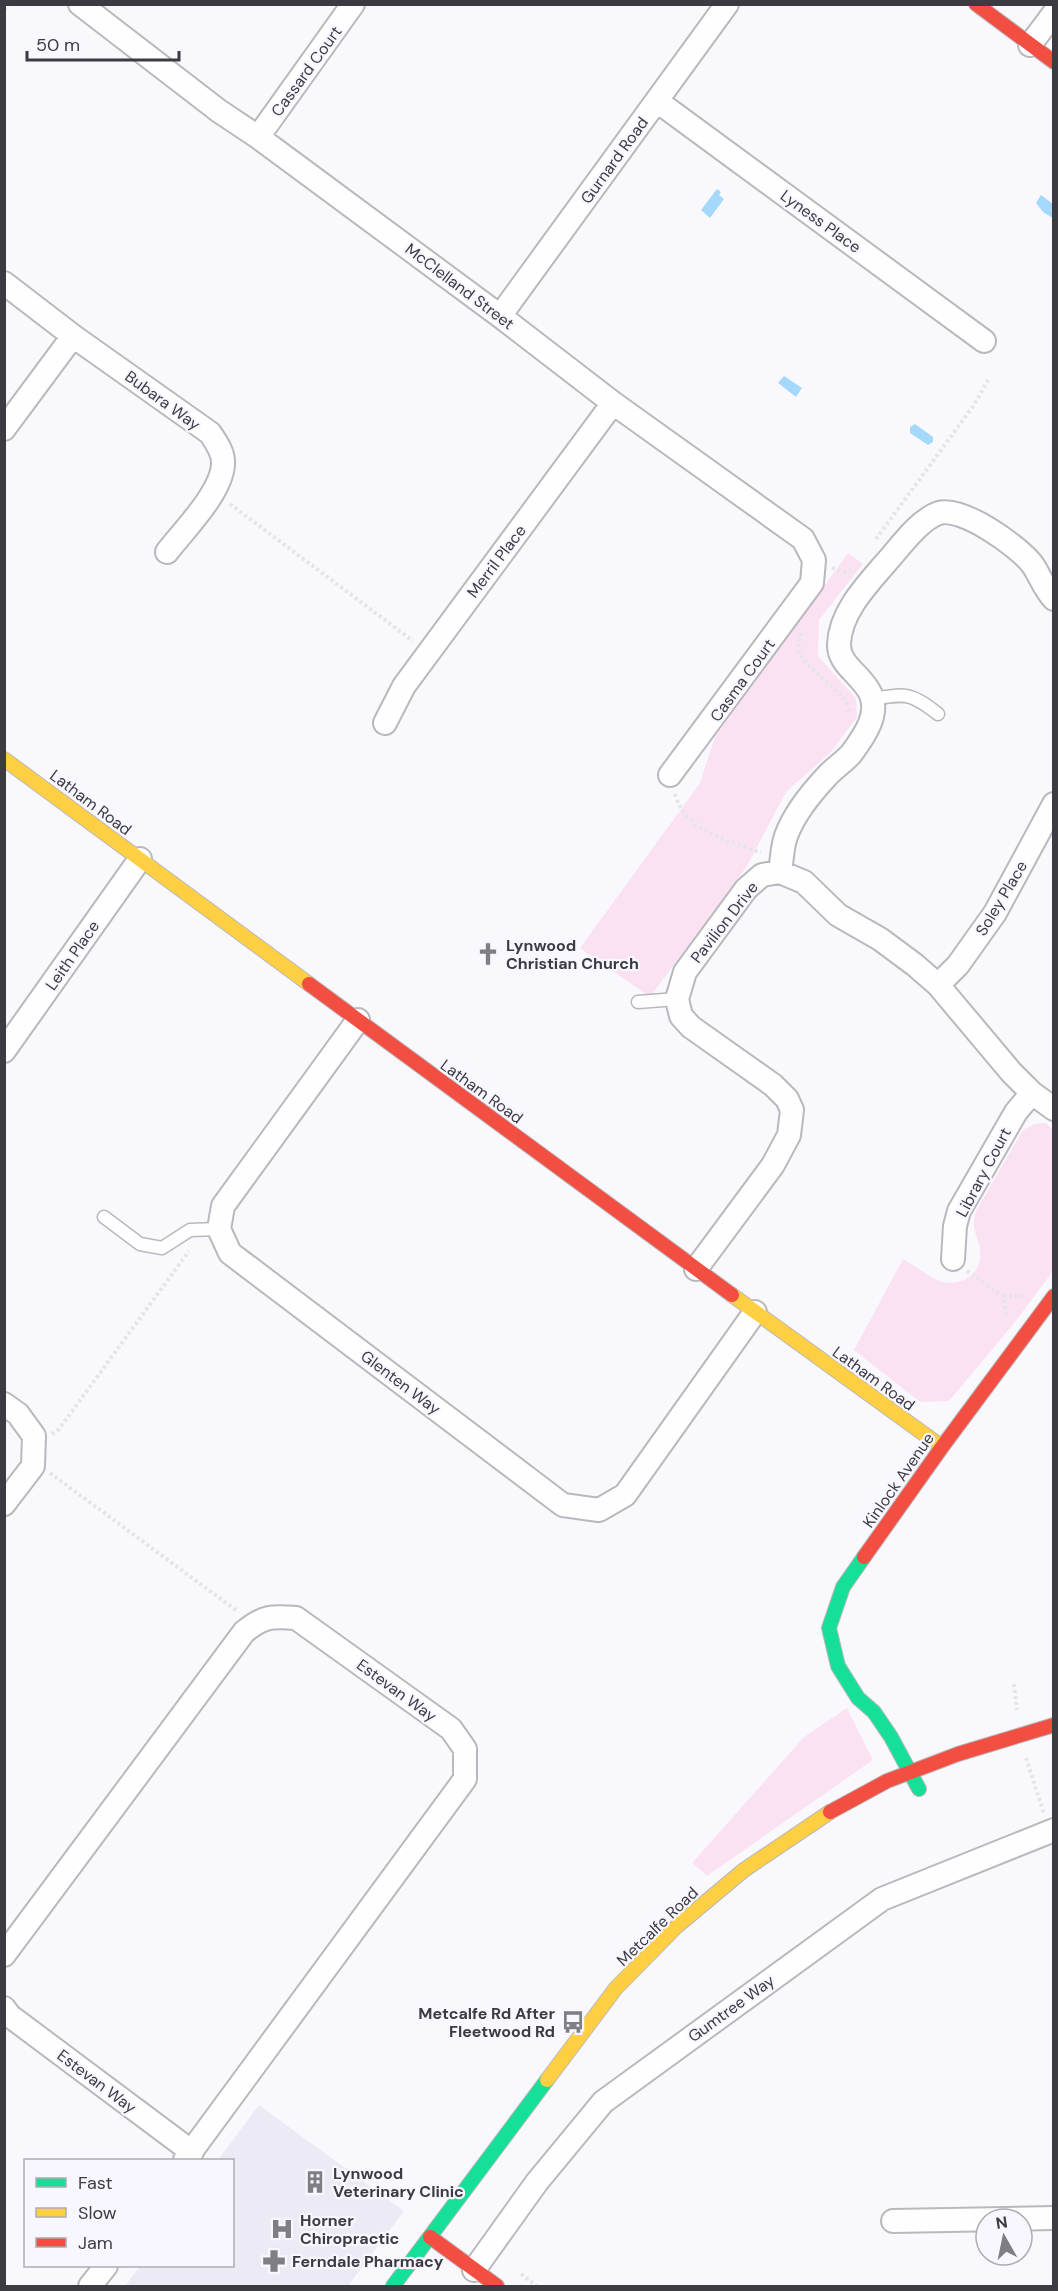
<svg xmlns="http://www.w3.org/2000/svg" width="1058" height="2291" font-family="'DM Sans',sans-serif">
<style>
.built{fill:#ecebf5}
.green{fill:#fae2f3}
.water{fill:#a4d9fb}
.lines{fill:none;stroke-linecap:round;stroke-linejoin:round}
.lane-casing{stroke:#b9b8bd;stroke-width:15}
.street-casing{stroke:#b9b8bd;stroke-width:26}
.fast-casing{stroke:#b9b8bd;stroke-width:16}
.slow-casing{stroke:#b9b8bd;stroke-width:16}
.jam-casing{stroke:#b9b8bd;stroke-width:16}
.path{stroke:#e5e5e7;stroke-width:4;stroke-dasharray:3 3;stroke-linecap:butt}
.lane{stroke:#fefeff;stroke-width:12}
.street{stroke:#fefeff;stroke-width:22}
.fast{stroke:#16e098;stroke-width:14}
.slow{stroke:#ffcf43;stroke-width:14}
.jam{stroke:#f24e42;stroke-width:14}
.labels{text-anchor:middle;stroke-width:4.5;stroke-linejoin:round;paint-order:stroke}
.street-label{font-size:16px;fill:#3c3b42;stroke:#f8f7ff}
.poi-label{font-size:16px;font-weight:bold;fill:#3c3b42;stroke:#f8f7ff;text-anchor:start}
</style>
<rect width="100%" height="100%" fill="#f9f9fd"/>
<path class="built" d="M259 2105 404 2211 348 2286H125L140 2266H232V2160H218Z"/>
<path class="green" d="M848 553 863 564 819 620 818 656 856 698 857 717 832 751 786 792 747 866 650 997 580 948 700 783 715 737Z
M1046 1123 1053 1130V1271L1015 1322 949 1401 920 1402 854 1350 903 1259C914 1265 933 1280 944 1282 964 1286 983 1272 980 1251 978 1232 970 1234 976 1211L1023 1130 1034 1124Z
M847 1708 873 1760 707 1876 692 1863 804 1737Z"/>
<path class="water" d="M717 189 721 192 719 195 724 199 710 218 701 210Z
M1041 195 1053 204V218L1043 212 1036 203Z
M784 376 802 388 796 397 778 383Z
M915 424 933 437V442L928 445 910 433V427Z"/>
<g class="lines">
<g class="lane-casing">
<path id="lane" d="M873 699C907 693 911 693 938 714
M638 1002 677 999
M104 1217 140 1244 162 1248 190 1230 219 1229"/>
</g>
<g class="street-casing">
<path id="street" d="M80 4 219 111 258 137 500 316 613 403 803 539 814 560 812 583 670 775
M1030 45 1054 13
M657 101 984 341
M258 137 353 4
M4 283 73 336 210 433C216 442 224 453 223 464 222 492 184 530 167 552
M500 316 727 4
M4 429 73 336
M385 723 404 686 613 403
M780 872C782 860 782 847 786 836 794 814 811 793 827 776 834 768 844 762 851 754 857 746 866 733 870 723 886 681 838 674 839 644 840 614 864 588 883 566 898 550 918 520 939 513 962 506 1018 546 1032 564 1040 575 1044 589 1054 599
M938 985 958 965 995 913 1054 804
M358 1020 223 1206 219 1229 230 1253 563 1505 599 1510 625 1495 755 1312
M4 1051 140 859
M953 1259 955 1226 959 1211 1016 1112 1032 1093
M696 1269 773 1165 789 1135 792 1110 787 1099 773 1085 691 1027 681 1016 677 999 685 972 746 889 762 875 780 872 804 882 838 915 880 939 915 965 938 985 1011 1072 1032 1093 1054 1109
M4 1404 18 1414 34 1436 33 1466 4 1504
M4 1955 244 1632C263 1616 272 1616 296 1618L451 1729 465 1749V1779L185 2160
M4 2008 10 2016 192 2152
M893 2221 1054 2218
M474 2270 537 2182 603 2102 882 1899 1054 1830
M90 2286 106 2266"/>
</g>
<g class="fast-casing">
<path id="fast" d="M864 1557 843 1587 829 1628 838 1666 858 1698 874 1712 891 1737 919 1789
M393 2286 547 2080"/>
</g>
<g class="slow-casing">
<path id="slow" d="M4 759 309 984
M732 1295 942 1447
M547 2080 616 1988 677 1926 744 1870 830 1812"/>
</g>
<g class="jam-casing">
<path id="jam" d="M976 4 1054 62
M309 984 732 1295
M864 1557 942 1447 1054 1296
M830 1812 887 1781 958 1754 1054 1725
M430 2237 497 2286"/>
</g>
<path class="path" d="M4 10 9 4
M230 504 413 641
M876 539 974 405 989 378
M832 568 845 572 851 570
M802 633 798 644 799 654 807 664 844 698 850 713
M675 794C686 833 729 840 761 853
M967 1271 1003 1296 1007 1316
M1003 1296H1023
M52 1434 59 1429 189 1251
M50 1473 237 1611
M1014 1684 1017 1710
M1026 1758 1044 1814
M521 2274 537 2286"/>
<use href="#lane" class="lane"/>
<use href="#street" class="street"/>
<use href="#fast" class="fast"/>
<use href="#slow" class="slow"/>
<use href="#jam" class="jam"/>
</g>
<defs>
<g id="church-bare" transform="scale(1.8)"><path d="M-1.2-6h2.4v3.5h3.3v2.4h-3.3V6h-2.4V-.1h-3.3v-2.4h3.3Z" fill="#7e7e83" stroke="#f8f7ff" stroke-width="2.5" paint-order="stroke"/></g>
<g id="bus-bare" transform="scale(1.8)"><path d="M-5-6H5V4H4V6H2V4H-2V6H-4V4H-5ZM-3.5-4V0h7V-4ZM-3.5 1.2v1.5H-2V1.2ZM2 1.2v1.5H3.5V1.2Z" fill="#7e7e83" stroke="#f8f7ff" stroke-width="2.5" paint-order="stroke"/></g>
<g id="building-bare" transform="scale(1.8)"><path d="M-4-6H4V6H1V3H-1V6H-4ZM-2.5-4.3h1.7v1.8h-1.7ZM.8-4.3h1.7v1.8H.8ZM-2.5-1h1.7V.8h-1.7ZM.8-1h1.7V.8H.8Z" fill="#7e7e83" stroke="#f8f7ff" stroke-width="2.5" paint-order="stroke"/></g>
<g id="hospital-bare" transform="scale(1.8)"><path d="M-5-5h3v3.5h4V-5h3V5h-3V1.5h-4V5h-3Z" fill="#7e7e83" stroke="#f8f7ff" stroke-width="2.5" paint-order="stroke"/></g>
<g id="pharmacy-bare" transform="scale(1.8)"><path d="M-2-6h4v4h4v4h-4v4h-4v-4h-4v-4h4Z" fill="#7e7e83" stroke="#f8f7ff" stroke-width="2.5" paint-order="stroke"/></g>
</defs>
<g fill-rule="evenodd">
<use href="#church-bare" x="488" y="954"/>
<use href="#bus-bare" x="573" y="2022"/>
<use href="#building-bare" x="315" y="2182"/>
<use href="#hospital-bare" x="282" y="2229"/>
<use href="#pharmacy-bare" x="274" y="2261"/>
</g>
<g class="labels">
<g class="street-label">
<text transform="translate(306 71) rotate(-54)" y="6">Cassard Court</text>
<text transform="translate(614 160) rotate(-54)" y="6">Gurnard Road</text>
<text transform="translate(821 221) rotate(36)" y="6">Lyness Place</text>
<text transform="translate(460 286) rotate(37)" y="6">McClelland Street</text>
<text transform="translate(163 400) rotate(36)" y="6">Bubara Way</text>
<text transform="translate(496 561) rotate(-53)" y="6">Merril Place</text>
<text transform="translate(742 680) rotate(-54)" y="6">Casma Court</text>
<text transform="translate(91 802) rotate(37)" y="6">Latham Road</text>
<text transform="translate(1001 898) rotate(-59)" y="6">Soley Place</text>
<text transform="translate(724 922) rotate(-52)" y="6">Pavilion Drive</text>
<text transform="translate(72 955) rotate(-55)" y="6">Leith Place</text>
<text transform="translate(482 1091) rotate(36)" y="6">Latham Road</text>
<text transform="translate(983 1172) rotate(-62)" y="6">Library Court</text>
<text transform="translate(874 1378) rotate(36)" y="6">Latham Road</text>
<text transform="translate(401 1382) rotate(37)" y="6">Glenten Way</text>
<text transform="translate(898 1480) rotate(-55)" y="6">Kinlock Avenue</text>
<text transform="translate(397 1690) rotate(36)" y="6">Estevan Way</text>
<text transform="translate(657 1926) rotate(-44)" y="6">Metcalfe Road</text>
<text transform="translate(731 2008) rotate(-36)" y="6">Gumtree Way</text>
<text transform="translate(97 2081) rotate(37)" y="6">Estevan Way</text>
</g>
<g class="poi-label">
<text x="506" y="951">Lynwood<tspan x="506" dy="18">Christian Church</tspan></text>
<text x="555" y="2019" text-anchor="end">Metcalfe Rd After<tspan x="555" dy="18">Fleetwood Rd</tspan></text>
<text x="333" y="2179">Lynwood<tspan x="333" dy="18">Veterinary Clinic</tspan></text>
<text x="300" y="2226">Horner<tspan x="300" dy="18">Chiropractic</tspan></text>
<text x="292" y="2267">Ferndale Pharmacy</text>
</g>
</g>
<rect width="1058" height="2291" fill="none" stroke="#3c3b42" stroke-width="12"/>
<rect x="24" y="2159" width="210" height="108" fill="#f8f7ff" stroke="#adacb3" stroke-width="1.5"/>
<rect x="36" y="2178" width="30" height="9" fill="#16e098" stroke="#adacb3" stroke-width="1.5"/>
<text x="78" y="2189" font-size="18" fill="#3c3b42">Fast</text>
<rect x="36" y="2208" width="30" height="9" fill="#ffcf43" stroke="#adacb3" stroke-width="1.5"/>
<text x="78" y="2219" font-size="18" fill="#3c3b42">Slow</text>
<rect x="36" y="2238" width="30" height="9" fill="#f24e42" stroke="#adacb3" stroke-width="1.5"/>
<text x="78" y="2249" font-size="18" fill="#3c3b42">Jam</text>
<g transform="translate(1004 2237) rotate(351)"><circle r="28" fill="#f8f7ff" stroke="#adacb3" stroke-width="1.5"/>
<path d="M0-4.5L10 22L0 15L-10 22Z" fill="#7e7e83"/>
<text y="-9" font-size="16" font-weight="bold" text-anchor="middle" fill="#3c3b42">N</text>
</g>
<path d="M27 51v9h152v-9" fill="none" stroke="#3c3b42" stroke-width="3"/>
<text x="36" y="51" font-size="18" fill="#3c3b42" stroke="#f8f7ff" stroke-width="4.5" paint-order="stroke">50 m</text>
</svg>
